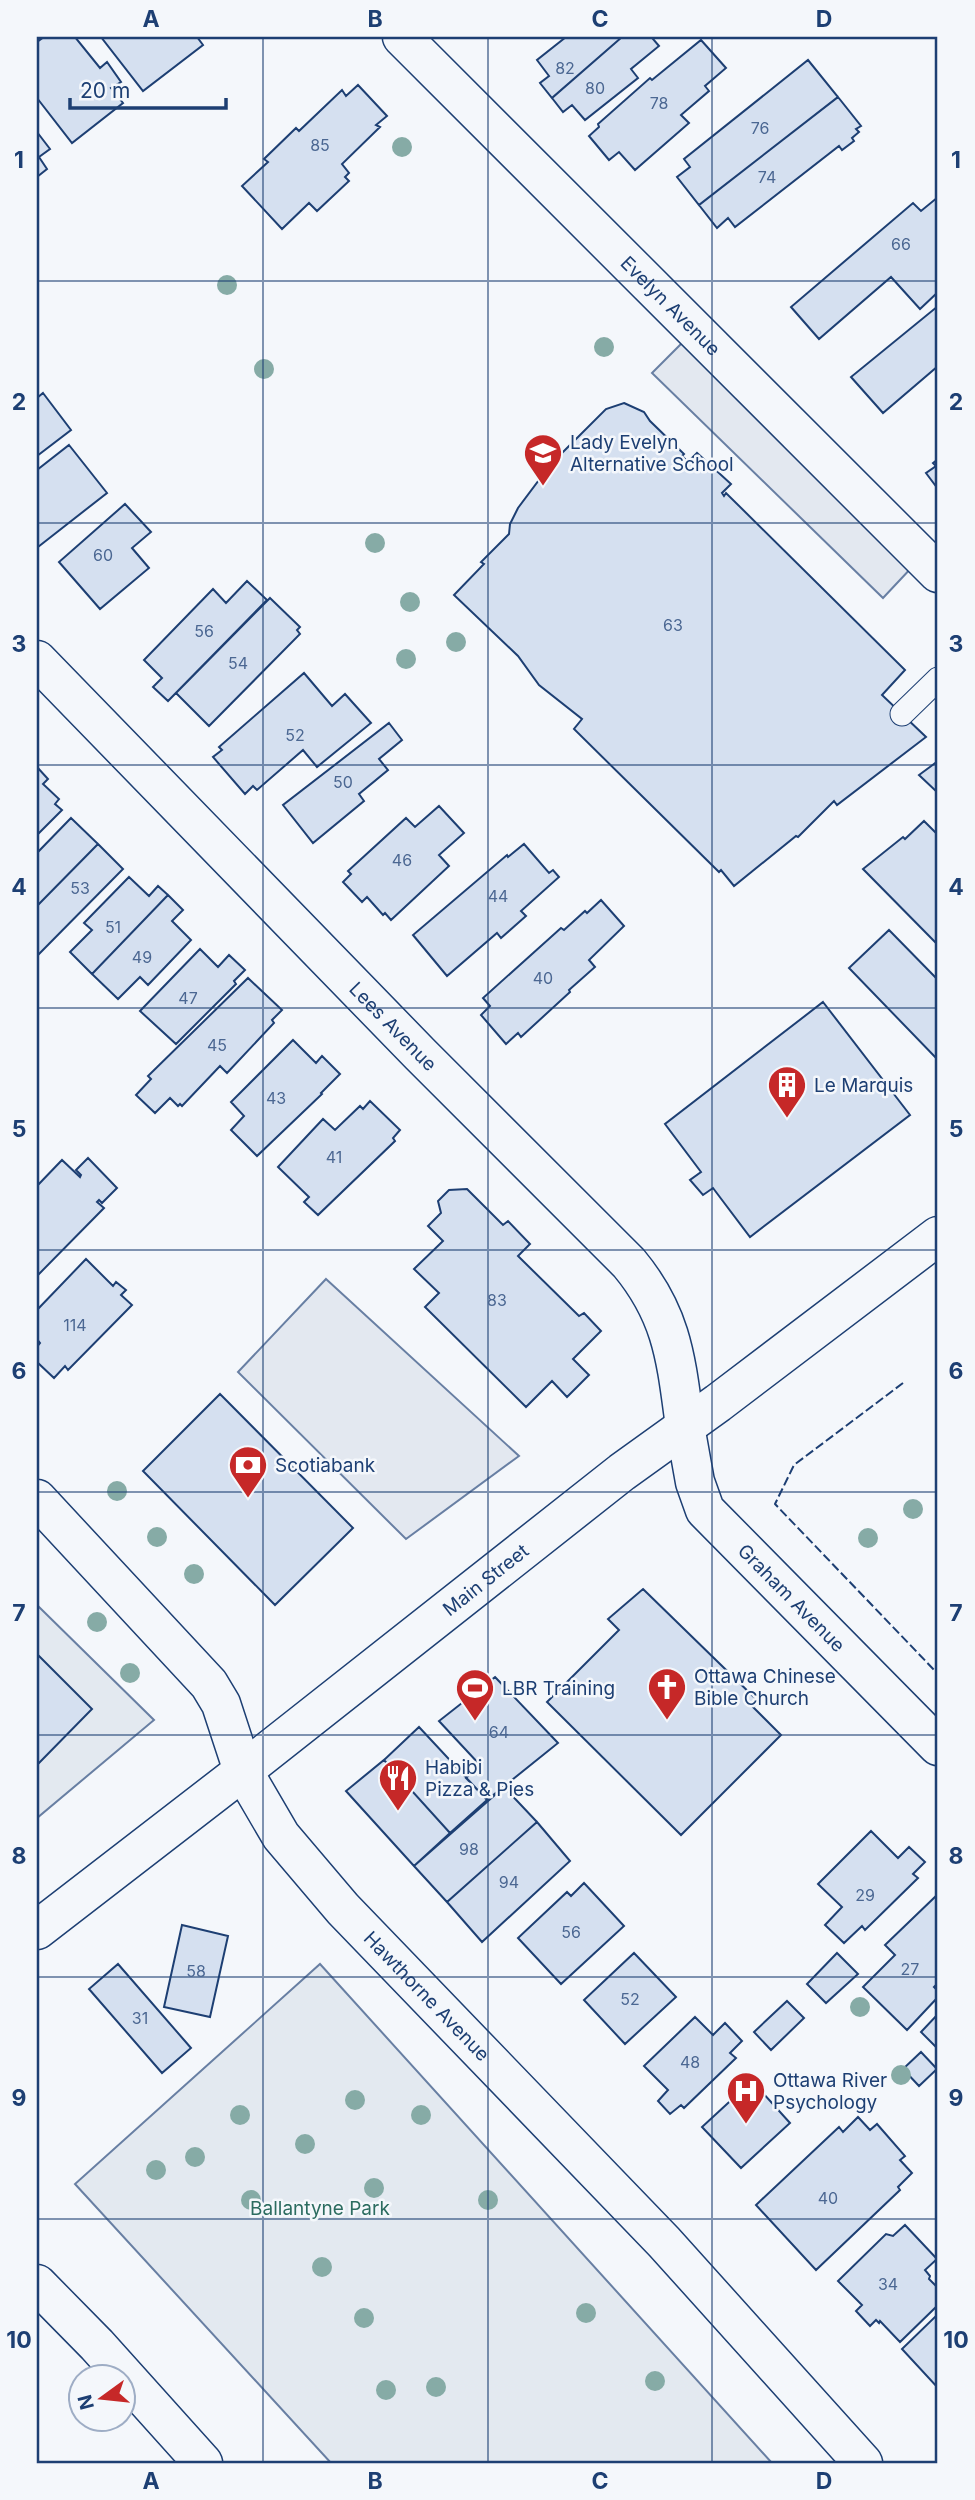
<svg xmlns="http://www.w3.org/2000/svg" width="975" height="2500" font-family="Inter,sans-serif">
<style>
.green{fill:#e3e9f0;stroke:#687fa3;stroke-width:2}
.parking{fill:#e3e8f0;stroke:#687fa3;stroke-width:2}
.building{fill:#d5e0f0;stroke:#1d3f73;stroke-width:2}
.lines{fill:none;stroke-linecap:round;stroke-linejoin:round}
.lane-casing{stroke:#1d3f73;stroke-width:25}
.street-casing{stroke:#1d3f73;stroke-width:41}
.secondary-casing{stroke:#1d3f73;stroke-width:41}
.highway-casing{stroke:#1d3f73;stroke-width:41}
.lane{stroke:#f4f7fb;stroke-width:23}
.street{stroke:#f4f7fb;stroke-width:38}
.secondary{stroke:#f4f7fb;stroke-width:38}
.highway{stroke:#f4f7fb;stroke-width:38}
.fence{stroke:#1d3f73;stroke-width:2;stroke-dasharray:9 3.5;stroke-linecap:butt}
.tree{fill:#86aba6}
.grid{fill:none;stroke:#1d3f73;stroke-width:2;stroke-opacity:0.55}
.labels{text-anchor:middle;stroke-width:5;stroke-linejoin:round;paint-order:stroke}
.number-label{font-size:16px;fill:#4b6792}
.street-label{font-size:19px;fill:#1d3f73;stroke:#f4f7fb}
.poi-label{font-size:19px;fill:#1d3f73;stroke:#f4f7fb;text-anchor:start}
.park-label{font-size:19px;fill:#2c6c60;stroke:#f4f7fb}
.neatline{fill:none;stroke:#1d3f73;stroke-width:2.5}
.grid-label{font-size:23px;text-anchor:middle;font-weight:bold;fill:#1d3f73}
</style>
<rect width="100%" height="100%" fill="#f4f7fb"/>
<path class="green" d="M37 1605 154 1720 37 1818Z
M320 1964 772 2463H331L75 2184Z"/>
<path class="parking" d="M684 341 914 565 883 598 652 373Z
M326 1279 519 1456 406 1539 238 1372Z"/>
<path class="building" d="M44 37H75L100 68 107 62 121 82 111 88 123 103 72 143 37 98V42Z
M101 37H197L203 45 143 91Z
M566 37H622L552 98 540 83 549 76 537 60Z
M622 37H656L653 39 659 46 631 69 638 78 585 120 572 105 563 112 552 98Z
M701 40 726 68 705 86 709 91 681 115 689 123 635 170 619 152 609 160 589 136 599 127 598 124 650 78 652 80Z
M808 60 838 97 699 205 677 177 690 167 684 159Z
M358 85 387 116 376 125 380 127 342 164 349 173 345 177 349 181 317 211 309 203 282 229 242 186 268 162 264 159 296 128 299 131 342 90 346 96Z
M838 97 861 126 856 129 859 132 852 138 854 141 842 150 839 146 735 227 728 218 717 228 699 205Z
M37 132 50 149 39 157 47 169 37 177Z
M938 197V292L920 309 891 277 819 339 791 307 913 203 921 211Z
M938 306V366L883 413 851 377Z
M43 393 71 430 37 456V398Z
M624 403 644 412 650 421 684 454 682 456 688 462 697 453 731 484 722 493 724 496 726 493 905 670 882 695 926 737 837 805 834 801 798 837 796 836 734 886 721 870 719 872 574 729 582 719 539 685 518 656 454 595 484 564 481 562 509 534 510 524 518 508 551 464 606 409Z
M69 445 107 493 38 547 37 470Z
M938 459V489L926 473 936 466 933 463Z
M125 504 151 532 132 548 149 568 100 609 59 562Z
M247 581 267 600 168 701 153 687 162 678 144 660 213 589 226 603Z
M270 598 300 627 297 630 300 634 209 726 176 693Z
M304 673 332 706 345 694 371 723 317 767 303 750 257 790 253 786 245 794 213 757 222 750 219 747Z
M389 723 402 740 379 759 388 770 359 794 364 801 313 843 283 805Z
M938 761V793L919 775Z
M37 767 48 779 43 784 59 799 55 804 62 810 37 835Z
M439 806 464 833 439 855 449 866 391 920 385 913 383 915 367 897 362 902 343 882 351 874 348 871 406 818 415 827Z
M71 818 98 844 37 906V853Z
M924 821 938 835V945L863 869 903 837 905 839Z
M98 844 123 869 37 956V906Z
M524 844 549 873 553 870 559 877 521 911 526 916 501 938 497 933 447 976 413 935 507 855 508 857Z
M129 877 149 896 158 886 168 895 92 974 70 952 92 930 84 923Z
M168 895 183 910 172 921 191 940 148 985 140 977 118 999 92 974Z
M601 900 624 926 589 960 595 967 569 990 570 992 521 1037 518 1033 506 1044 481 1015 490 1006 483 998 561 928 564 930 585 911 587 913Z
M889 930 938 980V1060L849 968Z
M200 949 218 967 229 955 245 970 234 981 236 984 176 1044 140 1011Z
M248 978 282 1010 272 1020 274 1023 227 1073 220 1066 182 1106 180 1104 178 1106 170 1098 155 1113 136 1095 151 1079 148 1076Z
M823 1002 910 1115 750 1237 713 1188 703 1195 690 1180 701 1172 665 1124Z
M293 1040 316 1063 322 1056 340 1074 321 1093 322 1094 257 1156 231 1130 244 1116 231 1102Z
M370 1101 400 1130 393 1138 395 1141 318 1215 304 1202 309 1197 278 1167 323 1119 335 1130 360 1106 363 1109Z
M88 1158 117 1188 102 1203 99 1200 97 1202 104 1208 37 1276V1186L62 1160 80 1177 81 1175 76 1170Z
M467 1189 503 1225 508 1221 530 1244 518 1256 579 1316 584 1313 601 1331 573 1359 589 1375 567 1397 552 1381 526 1407 425 1307 439 1293 414 1269 443 1241 428 1226 441 1213 438 1201 449 1190Z
M86 1259 113 1286 116 1282 126 1290 121 1295 132 1305 68 1370 65 1366 54 1378 37 1362V1347L40 1343 37 1339V1310Z
M220 1394 353 1528 275 1605 143 1471Z
M643 1589 759 1702 753 1707 781 1735 681 1835 547 1702 619 1630 608 1619Z
M37 1654 92 1709 37 1765Z
M495 1677 558 1743 487 1800 466 1778 480 1765 439 1721Z
M419 1727 487 1800 450 1833 384 1760Z
M384 1760 450 1833 414 1866 346 1791Z
M504 1787 537 1822 447 1902 414 1866Z
M537 1822 570 1861 482 1942 447 1902Z
M871 1831 898 1858 909 1847 925 1862 913 1874 918 1878 865 1930 862 1926 844 1943 825 1925 842 1907 818 1884Z
M584 1883 624 1926 561 1984 518 1938 567 1892 571 1896Z
M936 1896 938 1898V1983L934 1987 938 1991V1997L907 2030 863 1987 895 1955 885 1945Z
M182 1925 228 1936 210 2017 164 2007Z
M634 1953 676 1997 625 2044 584 2000Z
M837 1953 858 1974 826 2003 807 1984Z
M118 1964 191 2048 162 2073 89 1989Z
M787 2001 804 2018 771 2050 754 2032Z
M938 2014V2049L921 2032Z
M695 2017 713 2035 725 2023 742 2041 730 2053 736 2058 684 2108 681 2105 670 2114 658 2101 668 2090 644 2066Z
M921 2052 937 2069 919 2086 903 2069Z
M752 2081 790 2123 741 2168 702 2127Z
M858 2117 870 2130 877 2124 905 2156 900 2160 912 2173 898 2187 900 2190 816 2270 756 2205 839 2127 843 2132Z
M905 2225 937 2259 925 2270 930 2276 929 2279 938 2288V2305L900 2342 880 2321 879 2323 876 2320 870 2326 856 2311 862 2305 838 2281 886 2234 893 2236Z
M938 2314V2388L902 2349Z"/>
<g class="lines">
<g class="lane-casing">
<path id="lane" d="M902 714 938 679"/>
</g>
<g class="street-casing">
<g id="street">
<path id="s1" d="M402 37 938 573"/>
<path id="s2" d="M685 1426 695 1482 705 1510 938 1746"/>
<path d="M37 1499 209 1684 221 1704 243 1771"/>
</g>
</g>
<g class="secondary-casing">
<g id="secondary">
<path id="s3" d="M37 660 420 1054 629 1263C673 1316 676 1360 685 1426"/>
<path id="s4" d="M243 1771 281 1836 343 1909 664 2242 863 2463"/>
<path id="s5" d="M37 1930 243 1771 622 1472 718 1403 938 1236"/>
</g>
</g>
<g class="highway-casing">
<path id="highway" d="M37 2284 97 2345 203 2463"/>
</g>
<use href="#lane" class="lane"/>
<use href="#street" class="street"/>
<use href="#secondary" class="secondary"/>
<use href="#highway" class="highway"/>
<path class="fence" d="M903 1383 794 1465 775 1504 938 1674"/>
</g>
<g class="tree">
<circle cx="402" cy="147" r="10"/>
<circle cx="227" cy="285" r="10"/>
<circle cx="604" cy="347" r="10"/>
<circle cx="264" cy="369" r="10"/>
<circle cx="375" cy="543" r="10"/>
<circle cx="410" cy="602" r="10"/>
<circle cx="456" cy="642" r="10"/>
<circle cx="406" cy="659" r="10"/>
<circle cx="117" cy="1491" r="10"/>
<circle cx="913" cy="1509" r="10"/>
<circle cx="157" cy="1537" r="10"/>
<circle cx="868" cy="1538" r="10"/>
<circle cx="194" cy="1574" r="10"/>
<circle cx="97" cy="1622" r="10"/>
<circle cx="130" cy="1673" r="10"/>
<circle cx="860" cy="2007" r="10"/>
<circle cx="901" cy="2075" r="10"/>
<circle cx="355" cy="2100" r="10"/>
<circle cx="240" cy="2115" r="10"/>
<circle cx="421" cy="2115" r="10"/>
<circle cx="305" cy="2144" r="10"/>
<circle cx="195" cy="2157" r="10"/>
<circle cx="156" cy="2170" r="10"/>
<circle cx="374" cy="2188" r="10"/>
<circle cx="251" cy="2200" r="10"/>
<circle cx="488" cy="2200" r="10"/>
<circle cx="322" cy="2267" r="10"/>
<circle cx="586" cy="2313" r="10"/>
<circle cx="364" cy="2318" r="10"/>
<circle cx="655" cy="2381" r="10"/>
<circle cx="436" cy="2387" r="10"/>
<circle cx="386" cy="2390" r="10"/>
</g>
<path class="grid" d="M263 37V2463M488 37V2463M712 37V2463M37 281H938M37 523H938M37 765H938M37 1008H938M37 1250H938M37 1492H938M37 1735H938M37 1977H938M37 2219H938"/>
<defs>
<g id="school-pin" transform="scale(2.0125)"><path d="M0 17L-7.5 6A9.5 9.5 0 1 1 7.5 6Z" fill="#c62828" stroke="#f4f7fb"/><path d="M0-5L7-2L0 1L-7-2ZM-4 1L0 2.5L4 1V4Q0 6-4 4Z" fill="#fff"/></g>
<g id="building-pin" transform="scale(2.0125)"><path d="M0 17L-7.5 6A9.5 9.5 0 1 1 7.5 6Z" fill="#c62828" stroke="#f4f7fb"/><path d="M-4-6H4V6H1V3H-1V6H-4ZM-2.5-4.3h1.7v1.8h-1.7ZM.8-4.3h1.7v1.8H.8ZM-2.5-1h1.7V.8h-1.7ZM.8-1h1.7V.8H.8Z" fill="#fff"/></g>
<g id="bank-pin" transform="scale(2.0125)"><path d="M0 17L-7.5 6A9.5 9.5 0 1 1 7.5 6Z" fill="#c62828" stroke="#f4f7fb"/><path d="M-6-4H6V4H-6ZM0-2.3a2.3 2.3 0 1 0 0 4.6a2.3 2.3 0 1 0 0-4.6Z" fill="#fff"/></g>
<g id="church-pin" transform="scale(2.0125)"><path d="M0 17L-7.5 6A9.5 9.5 0 1 1 7.5 6Z" fill="#c62828" stroke="#f4f7fb"/><path d="M-1.2-6h2.4v3.5h3.3v2.4h-3.3V6h-2.4V-.1h-3.3v-2.4h3.3Z" fill="#fff"/></g>
<g id="stadium-pin" transform="scale(2.0125)"><path d="M0 17L-7.5 6A9.5 9.5 0 1 1 7.5 6Z" fill="#c62828" stroke="#f4f7fb"/><path d="M0-5a6.5 5 0 1 0 0 10a6.5 5 0 1 0 0-10ZM-3.5-1.8h7v3.6h-7Z" fill="#fff"/></g>
<g id="restaurant-pin" transform="scale(2.0125)"><path d="M0 17L-7.5 6A9.5 9.5 0 1 1 7.5 6Z" fill="#c62828" stroke="#f4f7fb"/><path d="M-5-6h1v4h1v-4h1v4h1v-4h1v5L-1.5 .5V6h-2V.5L-5-1ZM5-6V6H3V1.5H1.5Q1.5-4 5-6Z" fill="#fff"/></g>
<g id="hospital-pin" transform="scale(2.0125)"><path d="M0 17L-7.5 6A9.5 9.5 0 1 1 7.5 6Z" fill="#c62828" stroke="#f4f7fb"/><path d="M-5-5h3v3.5h4V-5h3V5h-3V1.5h-4V5h-3Z" fill="#fff"/></g>
</defs>
<g fill-rule="evenodd">
<use href="#school-pin" x="543" y="453"/>
<use href="#building-pin" x="787" y="1085"/>
<use href="#bank-pin" x="248" y="1465"/>
<use href="#church-pin" x="667" y="1687"/>
<use href="#stadium-pin" x="475" y="1688"/>
<use href="#restaurant-pin" x="398" y="1778"/>
<use href="#hospital-pin" x="746" y="2091"/>
</g>
<g class="labels">
<g class="number-label">
<text x="565" y="74">82</text>
<text x="595" y="94">80</text>
<text x="659" y="109">78</text>
<text x="760" y="134">76</text>
<text x="320" y="151">85</text>
<text x="767" y="183">74</text>
<text x="901" y="250">66</text>
<text x="103" y="561">60</text>
<text x="673" y="631">63</text>
<text x="204" y="637">56</text>
<text x="238" y="669">54</text>
<text x="295" y="741">52</text>
<text x="343" y="788">50</text>
<text x="402" y="866">46</text>
<text x="80" y="894">53</text>
<text x="498" y="902">44</text>
<text x="113" y="933">51</text>
<text x="142" y="963">49</text>
<text x="543" y="984">40</text>
<text x="188" y="1004">47</text>
<text x="217" y="1051">45</text>
<text x="276" y="1104">43</text>
<text x="334" y="1163">41</text>
<text x="497" y="1306">83</text>
<text x="75" y="1331">114</text>
<text x="499" y="1738">64</text>
<text x="469" y="1855">98</text>
<text x="509" y="1888">94</text>
<text x="865" y="1901">29</text>
<text x="571" y="1938">56</text>
<text x="910" y="1975">27</text>
<text x="196" y="1977">58</text>
<text x="630" y="2005">52</text>
<text x="140" y="2024">31</text>
<text x="690" y="2068">48</text>
<text x="828" y="2204">40</text>
<text x="888" y="2290">34</text>
</g>
<g class="street-label">
<text dy="7" stroke="none"><textPath href="#s1" startOffset="380">Evelyn Avenue</textPath></text>
<text dy="7" stroke="none"><textPath href="#s3" startOffset="511">Lees Avenue</textPath></text>
<text dy="7" stroke="none"><textPath href="#s5" startOffset="569">Main Street</textPath></text>
<text dy="7" stroke="none"><textPath href="#s2" startOffset="210">Graham Avenue</textPath></text>
<text dy="7" stroke="none"><textPath href="#s4" startOffset="292">Hawthorne Avenue</textPath></text>
</g>
<g class="poi-label">
<text x="570" y="449">Lady Evelyn<tspan x="570" dy="22">Alternative School</tspan></text>
<text x="814" y="1092">Le Marquis</text>
<text x="275" y="1472">Scotiabank</text>
<text x="694" y="1683">Ottawa Chinese<tspan x="694" dy="22">Bible Church</tspan></text>
<text x="502" y="1695">LBR Training</text>
<text x="425" y="1774">Habibi<tspan x="425" dy="22">Pizza &amp; Pies</tspan></text>
<text x="773" y="2087">Ottawa River<tspan x="773" dy="22">Psychology</tspan></text>
</g>
<g class="park-label">
<text x="320" y="2215">Ballantyne Park</text>
</g>
</g>
<rect width="975" height="2500" fill="none" stroke="#f4f7fb" stroke-width="77"/>
<g transform="translate(102 2398) rotate(255)"><circle r="33" fill="#f4f7fb" stroke="#9eadc5" stroke-width="2"/>
<path d="M0-5L12 26L0 18L-12 26Z" fill="#c62828"/>
<text y="-10" font-size="19" font-weight="bold" text-anchor="middle" fill="#1d3f73">N</text>
</g>
<path d="M70 98v10h156v-10" fill="none" stroke="#1d3f73" stroke-width="3.5"/>
<text x="80" y="98" font-size="21" fill="#1d3f73" stroke="#f4f7fb" stroke-width="5" paint-order="stroke">20 m</text>
<rect x="38" y="38" width="898" height="2424" class="neatline"/>
<g class="grid-label">
<text x="151" y="27">A</text>
<text x="375" y="27">B</text>
<text x="600" y="27">C</text>
<text x="824" y="27">D</text>
<text x="19" y="168">1</text>
<text x="956" y="168">1</text>
<text x="19" y="410">2</text>
<text x="956" y="410">2</text>
<text x="19" y="652">3</text>
<text x="956" y="652">3</text>
<text x="19" y="895">4</text>
<text x="956" y="895">4</text>
<text x="19" y="1137">5</text>
<text x="956" y="1137">5</text>
<text x="19" y="1379">6</text>
<text x="956" y="1379">6</text>
<text x="19" y="1621">7</text>
<text x="956" y="1621">7</text>
<text x="19" y="1864">8</text>
<text x="956" y="1864">8</text>
<text x="19" y="2106">9</text>
<text x="956" y="2106">9</text>
<text x="19" y="2348">10</text>
<text x="956" y="2348">10</text>
<text x="151" y="2489">A</text>
<text x="375" y="2489">B</text>
<text x="600" y="2489">C</text>
<text x="824" y="2489">D</text>
</g>
</svg>
